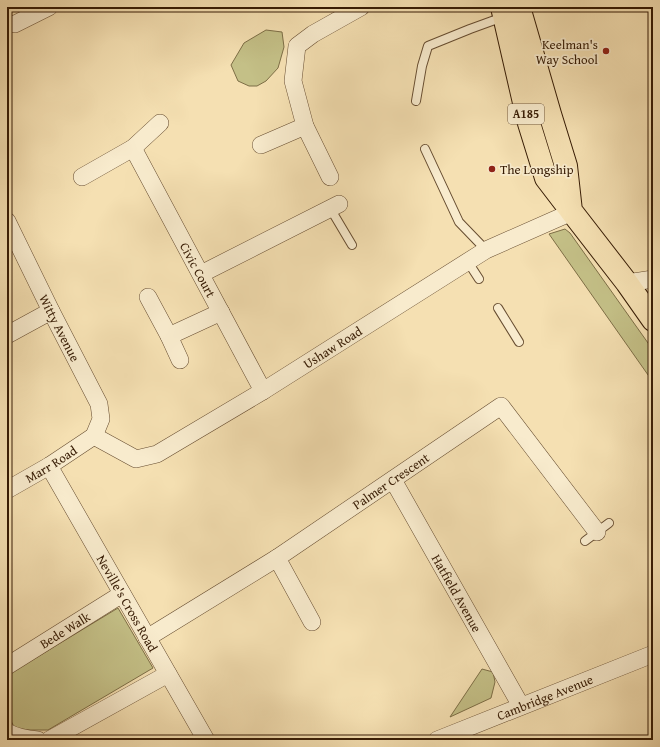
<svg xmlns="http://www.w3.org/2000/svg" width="660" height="747" font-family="'Gentium Book Plus',serif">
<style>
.green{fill:#c4c087;stroke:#7d6e46}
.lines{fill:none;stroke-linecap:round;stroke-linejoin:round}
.service-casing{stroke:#664c30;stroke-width:10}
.minor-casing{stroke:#664c30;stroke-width:18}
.primary-casing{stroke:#361b04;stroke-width:24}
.service{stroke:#f8ebcd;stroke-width:8}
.minor{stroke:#f8ebcd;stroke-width:17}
.primary{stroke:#f5e0b2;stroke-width:22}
.poi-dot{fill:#8f2418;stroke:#f8ebcd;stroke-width:1.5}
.labels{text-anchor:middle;stroke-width:3.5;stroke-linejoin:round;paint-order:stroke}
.shield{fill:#f8ebcd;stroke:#705940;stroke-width:1}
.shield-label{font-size:12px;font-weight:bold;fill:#361b04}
.poi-label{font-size:13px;fill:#361b04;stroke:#f8ebcd;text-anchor:end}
.street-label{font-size:13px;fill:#361b04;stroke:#f8ebcd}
</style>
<rect width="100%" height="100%" fill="#f5e0b2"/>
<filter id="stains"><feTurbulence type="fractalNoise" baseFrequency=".005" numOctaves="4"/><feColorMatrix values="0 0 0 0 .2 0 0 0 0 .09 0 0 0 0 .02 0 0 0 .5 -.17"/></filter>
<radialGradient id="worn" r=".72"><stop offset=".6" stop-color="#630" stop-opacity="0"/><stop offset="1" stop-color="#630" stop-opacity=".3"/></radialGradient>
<path class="green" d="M266 30 282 32 284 47 278 68 266 81 257 86H249L238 81 231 65 244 43Z
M565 229 570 233 653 350V382L549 234Z
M118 608 153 668 48 730H16L7 714V679L9 674Z
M482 669 493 672 495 682 491 698 450 717Z"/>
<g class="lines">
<g class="service-casing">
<path id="service" d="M416 101 422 66 428 46 470 29 503 17
M425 149 459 222 486 250
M330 208 352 245
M468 262 479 279
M498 308 519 342
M585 541 609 523"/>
</g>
<g class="minor-casing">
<g id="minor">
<path d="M15 24 49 7"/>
<path d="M261 145 305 126"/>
<path id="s1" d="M133 148 263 391"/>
<path d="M82 177 133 148 160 123"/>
<path d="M330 177 305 126 293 81 297 46 313 34 361 7"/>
<path id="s2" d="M7 221 51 311 99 404 101 419 94 436"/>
<path d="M201 274 339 204"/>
<path d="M627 283 653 279"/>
<path d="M148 297 169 336 180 360"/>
<path d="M7 335 51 311"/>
<path d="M169 336 221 312"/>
<path id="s3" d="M94 436 136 459 157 454 263 391 486 250 572 212"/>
<path id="s4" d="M49 466 206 740"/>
<path id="s5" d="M393 480 521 706"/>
<path id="s6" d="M7 490 49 466 94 436"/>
<path d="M277 558 312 622"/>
<path id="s7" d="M147 638 277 558 501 406 597 532"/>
<path id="s8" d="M7 666 122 594"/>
<path d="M7 732C16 737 27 739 38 740"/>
<path d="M49 740 168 674"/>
<path id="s9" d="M437 740 653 654"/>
</g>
</g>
<g class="primary-casing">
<path id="primary" d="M502 7 528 120 546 178 572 212 627 283 653 320
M519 7 550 114 566 166 571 211"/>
</g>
<use href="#service" class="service"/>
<use href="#minor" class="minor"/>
<use href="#primary" class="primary"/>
</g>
<g class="poi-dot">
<circle cx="606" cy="51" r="4"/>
<circle cx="492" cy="169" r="4"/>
</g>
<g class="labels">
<rect class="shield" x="508" y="104" width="36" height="20" rx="3"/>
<g class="shield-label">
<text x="526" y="118">A185</text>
</g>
<g class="poi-label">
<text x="598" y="49">Keelman's<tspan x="598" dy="15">Way School</tspan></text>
<text x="500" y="174" text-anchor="start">The Longship</text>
</g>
<g class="street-label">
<text dy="5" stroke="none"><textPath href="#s1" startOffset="138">Civic Court</textPath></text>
<text dy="5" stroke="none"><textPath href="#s2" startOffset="119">Witty Avenue</textPath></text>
<text dy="5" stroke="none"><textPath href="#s3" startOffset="275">Ushaw Road</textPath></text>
<text dy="5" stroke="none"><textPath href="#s6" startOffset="51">Marr Road</textPath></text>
<text dy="5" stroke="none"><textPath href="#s7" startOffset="290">Palmer Crescent</textPath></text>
<text dy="5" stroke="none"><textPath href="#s5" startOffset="130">Hatfield Avenue</textPath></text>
<text dy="5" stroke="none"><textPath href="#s4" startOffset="158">Neville's Cross Road</textPath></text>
<text dy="5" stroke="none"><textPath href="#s8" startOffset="68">Bede Walk</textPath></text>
<text dy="5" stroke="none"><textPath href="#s9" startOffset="116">Cambridge Avenue</textPath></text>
</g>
</g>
<rect width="660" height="747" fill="none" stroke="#f5e0b2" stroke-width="24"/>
<rect x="8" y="8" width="644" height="731" fill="none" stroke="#361b04" stroke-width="2"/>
<rect x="12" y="12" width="636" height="723" fill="none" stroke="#361b04"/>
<rect width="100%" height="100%" filter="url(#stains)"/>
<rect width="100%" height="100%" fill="url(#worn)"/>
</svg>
